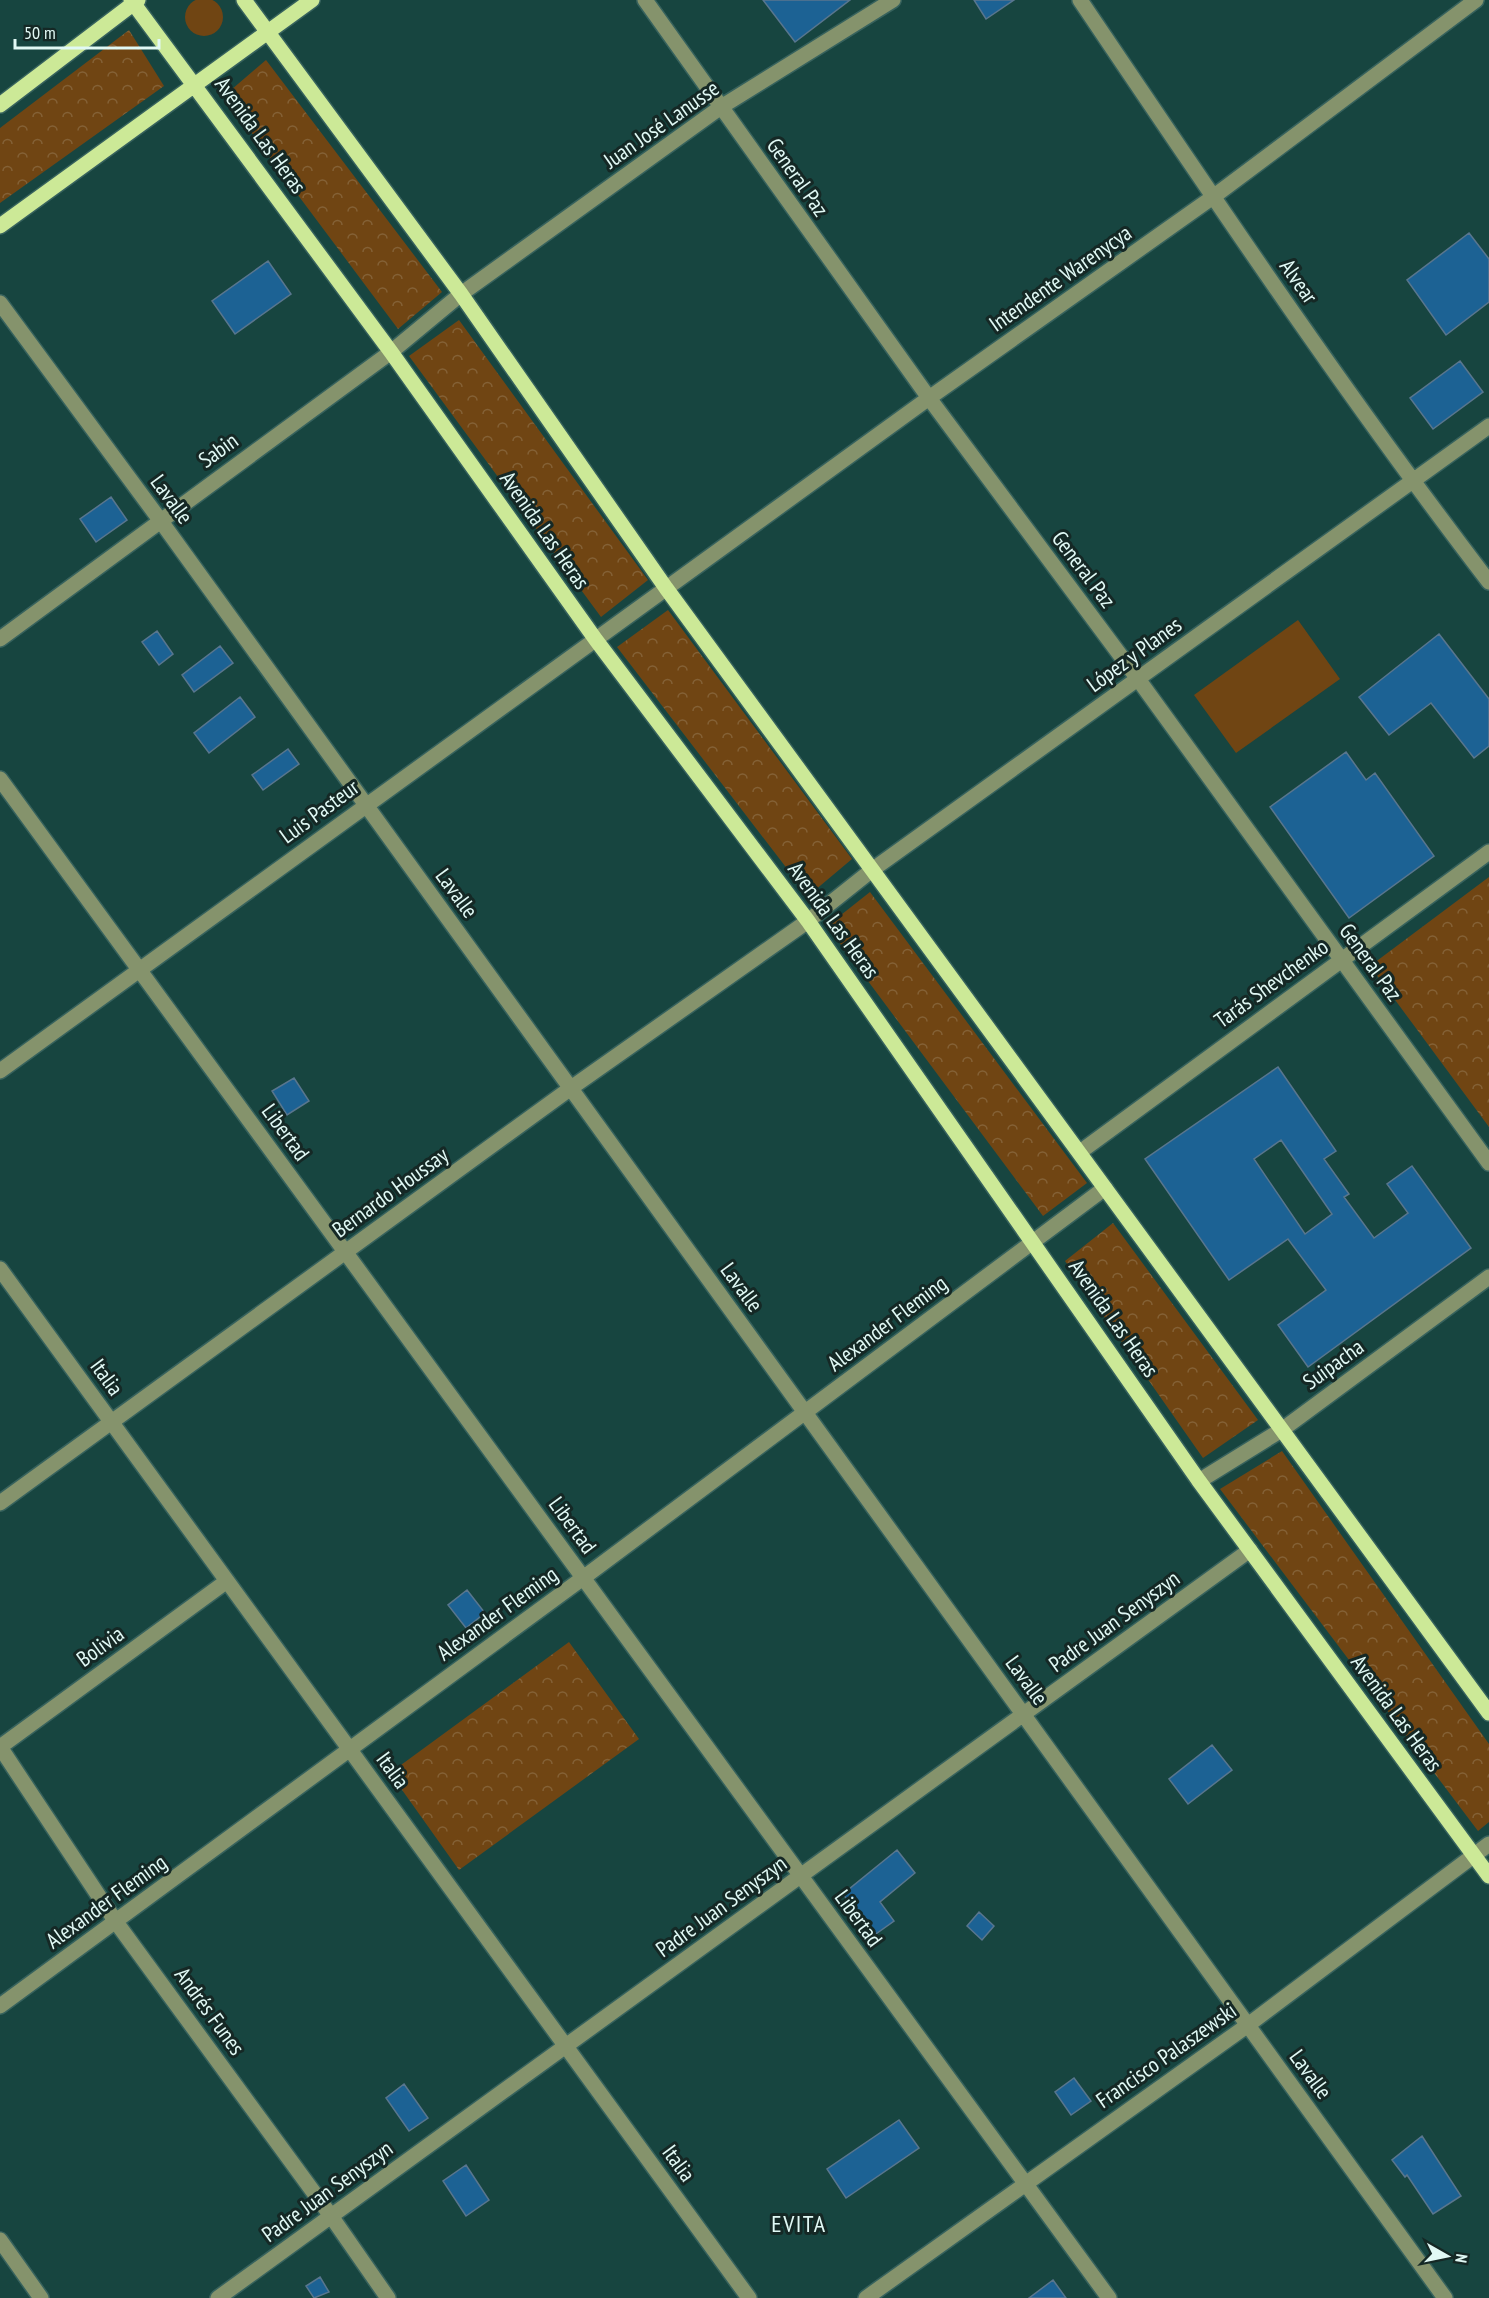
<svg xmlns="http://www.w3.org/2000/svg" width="1489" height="2298" font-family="'PT Sans Narrow',sans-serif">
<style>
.grass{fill:#704513}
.park{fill:url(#park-crowns)}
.building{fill:#1c6294;stroke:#59768e;stroke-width:1.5;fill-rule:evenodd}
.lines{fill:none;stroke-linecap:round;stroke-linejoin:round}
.minor-casing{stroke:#37625d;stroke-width:18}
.major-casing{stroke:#37625d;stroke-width:18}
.minor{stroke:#85936c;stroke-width:15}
.major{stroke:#cce997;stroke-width:15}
.labels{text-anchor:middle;stroke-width:6;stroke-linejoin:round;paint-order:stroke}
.street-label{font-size:22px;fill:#e1f9f5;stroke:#152825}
.neighbourhood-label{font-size:24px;letter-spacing:1.5px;fill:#e1f9f5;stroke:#152825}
</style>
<defs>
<pattern id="park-crowns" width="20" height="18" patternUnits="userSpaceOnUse" patternTransform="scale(1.5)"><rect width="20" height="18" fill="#704513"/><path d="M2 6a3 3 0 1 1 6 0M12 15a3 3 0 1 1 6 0" fill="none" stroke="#846136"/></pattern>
</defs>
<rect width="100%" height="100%" fill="#174540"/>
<path class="grass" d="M185 17a19 19 0 1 1 38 0a19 19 0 1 1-38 0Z
M1298 620 1340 679 1236 753 1194 695Z"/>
<path class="park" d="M129 30 164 86 0 203V128Z
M266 60 442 292 398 329 224 96Z
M459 320 648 580 601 617 409 356Z
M668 610 852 859 808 896 617 647Z
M1489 877V1127L1370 966Z
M870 892 1087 1183 1043 1216 827 926Z
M1113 1223 1258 1420 1203 1458 1065 1261Z
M1282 1451 1489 1744V1822L1478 1831 1220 1489Z
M569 1642 639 1739 459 1870 390 1773Z"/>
<path class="building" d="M763 0H850L795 42Z
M974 0H1014L986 19Z
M1469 233 1489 259V302L1446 335 1407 280Z
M268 261 291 294 235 334 212 301Z
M1460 361 1483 392 1433 429 1410 398Z
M111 497 127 520 96 542 80 519Z
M157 631 173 654 159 665 142 642Z
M1439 634 1489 699V746L1474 758 1431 703 1389 735 1359 697Z
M220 646 233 663 194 692 182 675Z
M240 697 255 717 209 753 194 733Z
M288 749 299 764 263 790 252 775Z
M1346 752 1366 780 1375 773 1434 856 1349 918 1270 807Z
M1278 1067 1336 1151 1324 1159 1349 1194 1344 1197 1374 1238 1408 1213 1387 1184 1412 1166 1471 1248 1308 1367 1278 1325 1326 1290 1288 1239 1229 1280 1145 1159ZM1281 1140 1332 1214 1305 1234 1254 1159Z
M294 1078 309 1101 287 1115 272 1091Z
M467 1590 485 1613 466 1628 448 1605Z
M1212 1745 1232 1770 1188 1804 1169 1779Z
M897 1850 915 1873 880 1902 894 1921 873 1936 843 1894Z
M979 1912 994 1926 982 1940 967 1926Z
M1074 2078 1091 2101 1071 2115 1055 2092Z
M404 2084 428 2118 409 2131 386 2098Z
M899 2120 919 2148 846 2198 827 2169Z
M1422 2136 1461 2196 1433 2214 1407 2175 1405 2177 1392 2160Z
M466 2165 489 2200 466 2216 443 2181Z
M320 2277 329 2292 314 2298 306 2286Z
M1053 2280 1066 2298H1029Z"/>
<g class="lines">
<g class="minor-casing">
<path id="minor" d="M645 0 929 398 1138 679 1489 1163
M1080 0C1213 197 1345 394 1489 582
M0 303 160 520 1445 2298
M0 639 391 352 461 294 721 107 893 0
M0 779 1109 2298
M0 1071 929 398 1213 197 1476 0
M1080 1152 1489 852
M0 1269 749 2298
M1199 1481 1283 1429 1489 1277
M0 1503 571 1088 808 921 872 870 1489 426
M227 1581 0 1747 116 1922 331 2216 388 2298
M0 2006 583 1578 1105 1188
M0 2240 41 2298
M218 2298 1250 1550
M866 2298 1248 2025 1489 1844"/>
</g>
<g class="major-casing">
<path id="major" d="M131 0 391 352 596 640 808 921 1199 1481 1489 1876
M244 0 461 294 666 588 1489 1713
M0 105 138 0
M0 226 312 0"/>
</g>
<use href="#minor" class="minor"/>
<use href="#major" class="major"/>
</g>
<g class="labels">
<g class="street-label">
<text transform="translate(661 124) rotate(-35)" y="8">Juan José Lanusse</text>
<text transform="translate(261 135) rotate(54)" y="8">Avenida Las Heras</text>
<text transform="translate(798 177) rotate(55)" y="8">General Paz</text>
<text transform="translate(1060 278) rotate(-35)" y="8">Intendente Warenycya</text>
<text transform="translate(1299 281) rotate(55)" y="8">Alvear</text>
<text transform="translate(218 450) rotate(-36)" y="8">Sabin</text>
<text transform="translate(172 499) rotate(54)" y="8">Lavalle</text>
<text transform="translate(545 530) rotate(55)" y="8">Avenida Las Heras</text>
<text transform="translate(1084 569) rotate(53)" y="8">General Paz</text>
<text transform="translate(1134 654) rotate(-36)" y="8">López y Planes</text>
<text transform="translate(319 811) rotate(-36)" y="8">Luis Pasteur</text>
<text transform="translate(457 893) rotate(54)" y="8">Lavalle</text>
<text transform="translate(834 920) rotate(54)" y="8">Avenida Las Heras</text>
<text transform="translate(1371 962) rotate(54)" y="8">General Paz</text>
<text transform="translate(1271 983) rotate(-36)" y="8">Tarás Shevchenko</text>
<text transform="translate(286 1132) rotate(54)" y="8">Libertad</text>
<text transform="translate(390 1192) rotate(-36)" y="8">Bernardo Houssay</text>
<text transform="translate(742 1287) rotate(54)" y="8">Lavalle</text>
<text transform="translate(1114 1318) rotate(55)" y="8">Avenida Las Heras</text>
<text transform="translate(887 1323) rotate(-37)" y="8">Alexander Fleming</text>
<text transform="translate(1333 1364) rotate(-36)" y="8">Suipacha</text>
<text transform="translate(107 1377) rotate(54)" y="8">Italia</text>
<text transform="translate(573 1525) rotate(54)" y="8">Libertad</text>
<text transform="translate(497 1613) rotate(-36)" y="8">Alexander Fleming</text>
<text transform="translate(1114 1621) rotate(-36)" y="8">Padre Juan Senyszyn</text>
<text transform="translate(100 1646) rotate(-36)" y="8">Bolivia</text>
<text transform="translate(1027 1680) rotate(54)" y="8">Lavalle</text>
<text transform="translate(1397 1713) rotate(54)" y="8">Avenida Las Heras</text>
<text transform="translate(393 1770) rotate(54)" y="8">Italia</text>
<text transform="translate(106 1901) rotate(-36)" y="8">Alexander Fleming</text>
<text transform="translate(721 1906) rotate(-36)" y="8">Padre Juan Senyszyn</text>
<text transform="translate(859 1918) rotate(54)" y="8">Libertad</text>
<text transform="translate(210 2011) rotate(54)" y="8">Andrés Funes</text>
<text transform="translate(1166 2055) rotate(-35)" y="8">Francisco Palaszewski</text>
<text transform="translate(1311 2074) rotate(54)" y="8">Lavalle</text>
<text transform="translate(679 2163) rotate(54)" y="8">Italia</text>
<text transform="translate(327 2191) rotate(-36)" y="8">Padre Juan Senyszyn</text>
</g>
<g class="neighbourhood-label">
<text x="799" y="2232">EVITA</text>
</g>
</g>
<g transform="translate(1447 2256) rotate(99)" stroke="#152825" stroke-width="4.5" paint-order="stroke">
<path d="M0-4.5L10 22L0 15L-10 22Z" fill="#e1f9f5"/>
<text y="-9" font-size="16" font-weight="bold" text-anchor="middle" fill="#e1f9f5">N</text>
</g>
<path d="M15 39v9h144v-9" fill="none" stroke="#e1f9f5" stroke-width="3"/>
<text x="24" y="39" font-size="18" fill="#e1f9f5" stroke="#152825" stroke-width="4.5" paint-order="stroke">50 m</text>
</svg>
